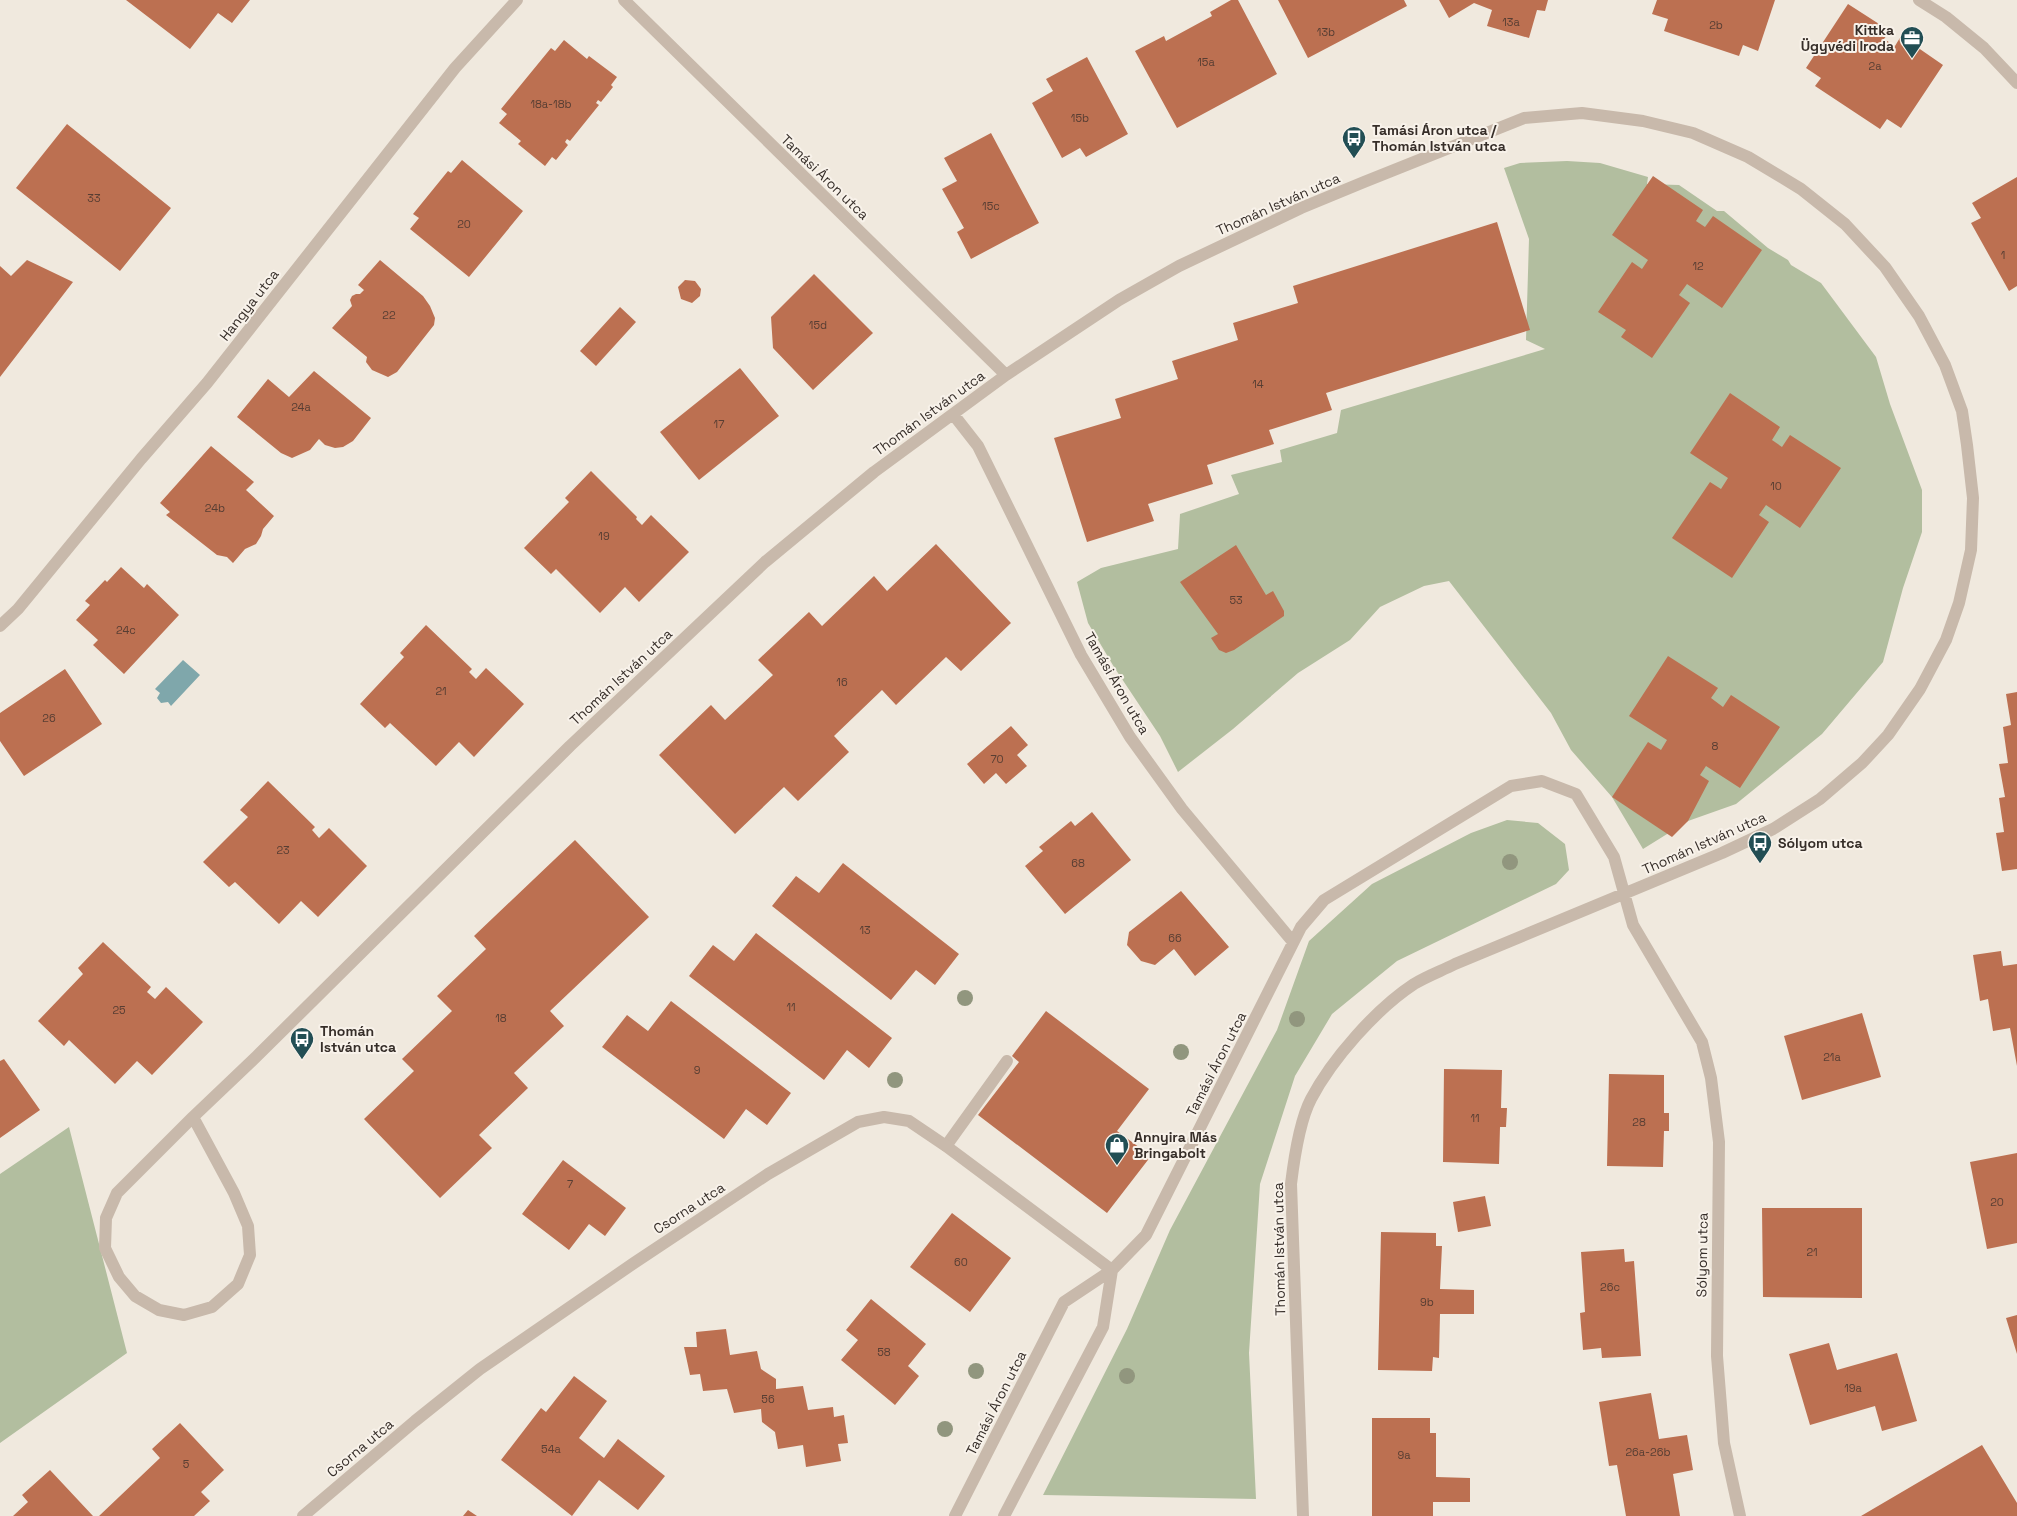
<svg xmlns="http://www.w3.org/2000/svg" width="2017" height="1516" font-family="'Space Grotesk',sans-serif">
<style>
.green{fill:#b2be9f}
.water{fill:#7fa7ab}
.building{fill:#bc7051}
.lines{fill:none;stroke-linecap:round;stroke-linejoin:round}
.service{stroke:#c8b9ab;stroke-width:12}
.minor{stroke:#c8b9ab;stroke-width:12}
.tree{fill:#91967e}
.labels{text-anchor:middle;stroke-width:4;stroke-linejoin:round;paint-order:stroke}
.number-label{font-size:11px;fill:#583e33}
.poi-label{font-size:14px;font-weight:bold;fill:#362e29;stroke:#f8f2ea;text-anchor:start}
.street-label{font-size:14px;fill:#362e29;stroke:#f8f2ea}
</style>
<rect width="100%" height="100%" fill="#f0e9de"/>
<path class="green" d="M1567 161 1600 163 1648 177 1647 184 1679 185 1717 211H1724L1768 248 1788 260 1791 265 1821 283 1876 357 1890 404 1922 490V532L1903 588 1883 662 1822 734 1736 804 1688 821 1643 849 1612 797 1571 750 1551 713 1449 581 1424 586 1380 607 1350 640 1298 673 1233 729 1178 772 1160 736 1114 667 1088 623 1077 582 1101 568 1178 549 1180 514 1239 494 1231 475 1282 462 1280 450 1337 433 1341 410 1545 349 1526 340 1529 239 1504 168 1520 163Z
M1507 820 1538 823 1565 844 1569 870 1556 884 1397 961 1332 1014 1295 1076 1260 1184 1249 1353 1256 1499 1043 1495 1127 1329 1170 1230 1277 1030 1309 941 1372 884 1471 833Z
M69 1127 127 1353 0 1443V1174Z"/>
<path class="water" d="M183 660 200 675 171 706 168 702 161 703 157 698 160 693 155 689Z"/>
<path class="building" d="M126 0H250L232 23 218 13 190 49Z
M1231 0H1238L1277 74 1177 128 1135 51 1164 36 1166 41 1212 16 1210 12Z
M1278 0H1404L1407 6 1308 58Z
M1439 0H1548L1545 11 1537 10 1529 38 1487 26 1492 10 1474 3 1449 18Z
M1657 0H1775L1758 51 1743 45 1739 56 1664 31 1668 19 1652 14Z
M1848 4 1890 31 1884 39 1895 46 1901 36 1943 65 1901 128 1887 119 1880 129 1815 86 1821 78 1806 68Z
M564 40 587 59 589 56 617 77 611 85 613 87 601 102 598 100 596 103 599 105 570 141 567 139 565 142 568 145 556 160 552 157 545 166 518 144 521 141 499 123 507 114 501 109 551 48 555 51Z
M1087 57 1128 134 1086 157 1080 148 1062 158 1032 103 1053 91 1046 79Z
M67 124 171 208 120 271 16 188Z
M991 133 1039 223 971 259 957 232 964 228 942 189 957 181 944 158Z
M462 160 523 211 469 277 410 229 419 218 413 214 448 171 451 173Z
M1653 176 1703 210 1696 221 1705 227 1713 216 1762 250 1722 308 1687 284 1679 295 1690 303 1652 358 1621 337 1626 330 1598 312 1632 262 1642 269 1648 260 1612 235Z
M2017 177V286L2009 291 1971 223 1981 218 1972 203Z
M1497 222 1530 330 1326 393 1332 410 1269 430 1274 444 1207 465 1213 484 1148 504 1154 521 1087 542 1054 438 1121 418 1115 399 1178 379 1172 361 1238 340 1233 323 1298 303 1293 286Z
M27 260 73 282 0 377V266L11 276Z
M380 260 423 296 430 306 435 318 434 325 397 372 388 377 372 370 366 362 367 357 332 328 352 306 350 300 352 296 356 294H360L364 290 358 285Z
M814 274 873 333 813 390 773 348 771 317Z
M685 280 695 281 701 289 700 296 692 303 681 299 678 287Z
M620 307 636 322 596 366 580 351Z
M740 368 779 416 699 480 660 432Z
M314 371 371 418 353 441 343 447 335 448 325 445 319 439 310 450 292 458 281 453 237 417 268 379 289 397Z
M1730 393 1780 427 1772 440 1782 447 1790 435 1841 468 1800 528 1766 505 1759 515 1769 522 1732 578 1672 538 1710 482 1721 489 1728 478 1690 453Z
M211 446 254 482 246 490 274 516 263 529 261 536 256 544 245 549 233 563 227 557 217 555 166 515 170 512 160 503Z
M591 471 637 517 636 519 642 525 651 515 689 552 639 602 625 587 600 613 556 569 551 574 524 548 569 502 565 498Z
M936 544 1011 623 961 671 946 657 896 705 882 690 834 736 849 752 798 801 784 787 735 834 659 755 711 705 725 720 773 675 758 660 809 612 822 626 874 576 887 591Z
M1236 545 1266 595 1273 591 1284 611V616L1234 650 1226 653 1219 650 1211 638 1218 634 1180 582Z
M121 567 144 588 147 584 179 615 124 674 93 645 98 640 76 620 90 605 85 601 105 580 107 582Z
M426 625 472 669 469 672 476 679 486 668 524 704 474 757 459 742 436 766 390 723 385 728 360 704 404 657 400 653Z
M1668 656 1718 688 1711 698 1723 707 1731 695 1780 727 1740 788 1706 766 1700 775 1709 781 1688 821 1672 837 1612 797 1648 742 1661 750 1667 740 1629 716Z
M65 669 102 724 24 776 0 741V713Z
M2017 692V869L2002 871 1996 833 2004 832 1999 798 2005 797 1999 764 2008 763 2003 727 2011 725 2006 694Z
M1011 726 1028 745 1017 755 1027 766 1006 784 996 773 984 784 967 764Z
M268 781 315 827 312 830 319 838 329 828 367 866 318 917 301 901 279 924 235 882 229 887 203 862 248 817 240 810Z
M1092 812 1131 860 1065 914 1025 866 1043 851 1039 847 1071 821 1075 826Z
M575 840 649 917 550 1011 564 1026 514 1073 528 1088 479 1135 492 1148 440 1198 364 1119 414 1071 402 1059 452 1011 437 996 486 949 474 936Z
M843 863 959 954 935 985 916 970 891 1000 772 906 796 876 819 893Z
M1181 891 1229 947 1195 976 1174 949 1155 965 1141 961 1127 945 1129 932Z
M756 933 892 1038 869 1068 847 1050 824 1080 689 976 713 945 734 961Z
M103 942 151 987 147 992 155 999 166 987 203 1022 152 1075 137 1061 115 1084 69 1040 64 1046 38 1021 83 974 78 968Z
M2001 951 2003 966 2017 964V1066L2010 1028 1993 1031 1988 999 1980 1001 1973 955Z
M671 1001 791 1093 767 1125 746 1109 724 1139 602 1047 627 1015 648 1031Z
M1046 1011 1149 1089 1117 1131 1151 1156 1107 1213 978 1115 1019 1062 1012 1056Z
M1862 1013 1881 1077 1802 1100 1784 1036Z
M4 1059 40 1110 0 1138V1061Z
M1444 1069 1502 1070 1501 1108H1507L1506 1127H1500L1499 1164 1443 1162Z
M1609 1074 1664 1075V1113H1669V1131H1664L1663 1167 1607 1166Z
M2017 1153V1243L1987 1249 1970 1162Z
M563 1160 626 1208 605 1236 589 1224 569 1250 522 1214Z
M1485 1196 1491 1226 1458 1232 1453 1202Z
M1762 1208H1862V1298L1763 1297Z
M952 1213 1011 1258 970 1312 910 1267Z
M1381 1232 1436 1233V1246H1442L1440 1289 1474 1290V1314H1440L1439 1358 1433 1357 1432 1371 1378 1370Z
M1624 1249 1625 1262 1634 1261 1641 1356 1602 1358 1601 1348 1583 1350 1580 1313 1585 1312 1581 1252Z
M871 1299 926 1344 908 1366 919 1376 895 1405 841 1360 858 1340 846 1330Z
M2017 1315V1354L2006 1318Z
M726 1329 730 1355 757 1351 761 1369 776 1379V1389L803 1386 808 1410 833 1407 834 1417 844 1415 848 1443 838 1444 841 1461 806 1467 803 1445 778 1449 775 1432 762 1422 761 1409 734 1413 727 1389 703 1391 700 1374 690 1375 684 1347H697L696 1332Z
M1829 1343 1837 1370 1897 1353 1917 1421 1882 1431 1875 1406 1810 1425 1789 1354Z
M574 1376 607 1401 579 1438 604 1458 618 1439 665 1476 638 1510 599 1480 572 1516 501 1460 541 1408 546 1412Z
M1651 1393 1659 1439 1687 1435 1693 1470 1673 1474 1680 1516H1626L1617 1465 1609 1466 1599 1402Z
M1372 1418H1430V1433H1436V1477L1470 1478V1502H1433V1516H1372Z
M180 1423 224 1470 201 1492 210 1501 194 1516H99L160 1458 152 1449Z
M1982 1445 2017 1503V1516H1861Z
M50 1470 93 1516H13L28 1502 22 1495Z
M468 1510 477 1516H463Z"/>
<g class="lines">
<path class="service" d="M946 1146 1007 1061"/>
<path class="minor" d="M624 0 1006 375
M1919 0 1946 17 1984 48 2017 83
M953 414 978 446 1081 655 1130 737 1182 809 1293 942
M0 626 18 609 141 459 207 383 455 68 517 0
M193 1117 234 1193 248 1226 250 1255 238 1284 212 1307 184 1315 159 1310 135 1296 119 1277 105 1248 106 1218 117 1193 193 1117 257 1056 570 746 765 562 874 472 1006 375 1119 300 1179 266 1301 208 1364 182 1524 118 1582 113 1643 121 1693 133 1748 157 1801 189 1845 224 1885 267 1919 316 1945 365 1962 411 1967 445 1973 498 1971 550 1959 603 1946 640 1920 689 1888 735 1862 763 1820 799 1773 829 1722 853 1455 964C1441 971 1427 976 1414 984 1376 1009 1332 1059 1311 1099 1299 1122 1294 1159 1291 1184L1303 1516
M303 1516 415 1421 480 1369 634 1263 768 1174 858 1122 884 1117 909 1121 946 1146 1112 1270 1064 1302 955 1516
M1004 1516 1103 1327 1112 1270 1146 1235 1301 927 1324 900 1511 786 1542 781 1576 794 1614 857 1633 925 1702 1042 1711 1078 1719 1142 1717 1356 1724 1443 1740 1516"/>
</g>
<g class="tree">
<circle cx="1510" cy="862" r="8"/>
<circle cx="965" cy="998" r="8"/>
<circle cx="1297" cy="1019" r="8"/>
<circle cx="1181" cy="1052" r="8"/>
<circle cx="895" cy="1080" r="8"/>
<circle cx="976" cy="1371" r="8"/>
<circle cx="1127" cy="1376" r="8"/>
<circle cx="945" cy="1429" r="8"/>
</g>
<defs>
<g id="office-pin" transform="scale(1.25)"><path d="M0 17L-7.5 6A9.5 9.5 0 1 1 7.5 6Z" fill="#224e54" stroke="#f8f2ea"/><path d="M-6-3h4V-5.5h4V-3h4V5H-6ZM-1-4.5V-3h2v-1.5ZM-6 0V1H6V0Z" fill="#fff"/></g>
<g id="bus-pin" transform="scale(1.25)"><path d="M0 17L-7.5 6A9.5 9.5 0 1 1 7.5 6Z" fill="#224e54" stroke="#f8f2ea"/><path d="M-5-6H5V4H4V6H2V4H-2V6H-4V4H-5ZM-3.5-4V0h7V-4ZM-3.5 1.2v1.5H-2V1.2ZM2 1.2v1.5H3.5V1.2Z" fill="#fff"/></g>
<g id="shop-pin" transform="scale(1.25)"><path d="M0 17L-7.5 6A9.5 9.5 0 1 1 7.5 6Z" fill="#224e54" stroke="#f8f2ea"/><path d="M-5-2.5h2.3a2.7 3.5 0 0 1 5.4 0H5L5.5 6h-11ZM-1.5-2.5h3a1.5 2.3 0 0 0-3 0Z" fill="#fff"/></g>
</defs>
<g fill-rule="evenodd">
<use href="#office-pin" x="1912" y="38"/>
<use href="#bus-pin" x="1354" y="138"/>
<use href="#bus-pin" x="1760" y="843"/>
<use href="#bus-pin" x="302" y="1039"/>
<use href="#shop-pin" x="1117" y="1145"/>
</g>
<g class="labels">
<g class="number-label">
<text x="1511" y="26">13a</text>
<text x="1716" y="29">2b</text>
<text x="1326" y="36">13b</text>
<text x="1206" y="66">15a</text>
<text x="1875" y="70">2a</text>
<text x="551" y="108">18a-18b</text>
<text x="1080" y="122">15b</text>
<text x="94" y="202">33</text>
<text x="991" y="210">15c</text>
<text x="464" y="228">20</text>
<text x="2003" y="259">1</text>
<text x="1698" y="270">12</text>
<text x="389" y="319">22</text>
<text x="818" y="329">15d</text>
<text x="1258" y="388">14</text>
<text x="301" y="411">24a</text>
<text x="719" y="428">17</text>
<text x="1776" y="490">10</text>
<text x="215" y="512">24b</text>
<text x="604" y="540">19</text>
<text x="1236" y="604">53</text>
<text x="126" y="634">24c</text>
<text x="842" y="686">16</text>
<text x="441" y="695">21</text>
<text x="49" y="722">26</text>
<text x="1715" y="750">8</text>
<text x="997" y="763">70</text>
<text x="283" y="854">23</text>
<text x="1078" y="867">68</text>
<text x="865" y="934">13</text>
<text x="1175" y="942">66</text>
<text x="791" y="1011">11</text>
<text x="119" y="1014">25</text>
<text x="501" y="1022">18</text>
<text x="1832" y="1061">21a</text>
<text x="697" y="1074">9</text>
<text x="1475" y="1122">11</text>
<text x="1639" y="1126">28</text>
<text x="570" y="1188">7</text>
<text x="1997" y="1206">20</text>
<text x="1812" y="1256">21</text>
<text x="961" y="1266">60</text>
<text x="1610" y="1291">26c</text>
<text x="1427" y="1306">9b</text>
<text x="884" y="1356">58</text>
<text x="1853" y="1392">19a</text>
<text x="768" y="1403">56</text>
<text x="551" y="1453">54a</text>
<text x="1648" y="1456">26a-26b</text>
<text x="1404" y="1459">9a</text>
<text x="186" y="1468">5</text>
</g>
<g class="poi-label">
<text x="1894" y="35" text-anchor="end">Kittka<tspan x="1894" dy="16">Ügyvédi Iroda</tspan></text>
<text x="1372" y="135">Tamási Áron utca /<tspan x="1372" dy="16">Thomán István utca</tspan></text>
<text x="1778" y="848">Sólyom utca</text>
<text x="320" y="1036">Thomán<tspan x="320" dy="16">István utca</tspan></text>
<text x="1134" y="1142">Annyira Más<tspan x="1134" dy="16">Bringabolt</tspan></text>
</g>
<g class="street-label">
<text transform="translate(825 177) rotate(44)" y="5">Tamási Áron utca</text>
<text transform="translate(1278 204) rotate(-24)" y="5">Thomán István utca</text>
<text transform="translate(249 305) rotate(-52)" y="5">Hangya utca</text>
<text transform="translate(929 413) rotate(-36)" y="5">Thomán István utca</text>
<text transform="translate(621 677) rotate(-43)" y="5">Thomán István utca</text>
<text transform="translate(1117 683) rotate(60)" y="5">Tamási Áron utca</text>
<text transform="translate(1704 843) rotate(-24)" y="5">Thomán István utca</text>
<text transform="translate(1216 1064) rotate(-63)" y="5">Tamási Áron utca</text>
<text transform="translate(689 1208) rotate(-33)" y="5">Csorna utca</text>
<text transform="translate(1279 1249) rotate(-91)" y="5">Thomán István utca</text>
<text transform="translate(1702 1255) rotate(-89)" y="5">Sólyom utca</text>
<text transform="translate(996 1403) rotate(-63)" y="5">Tamási Áron utca</text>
<text transform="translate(360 1448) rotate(-40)" y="5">Csorna utca</text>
</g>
</g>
</svg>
